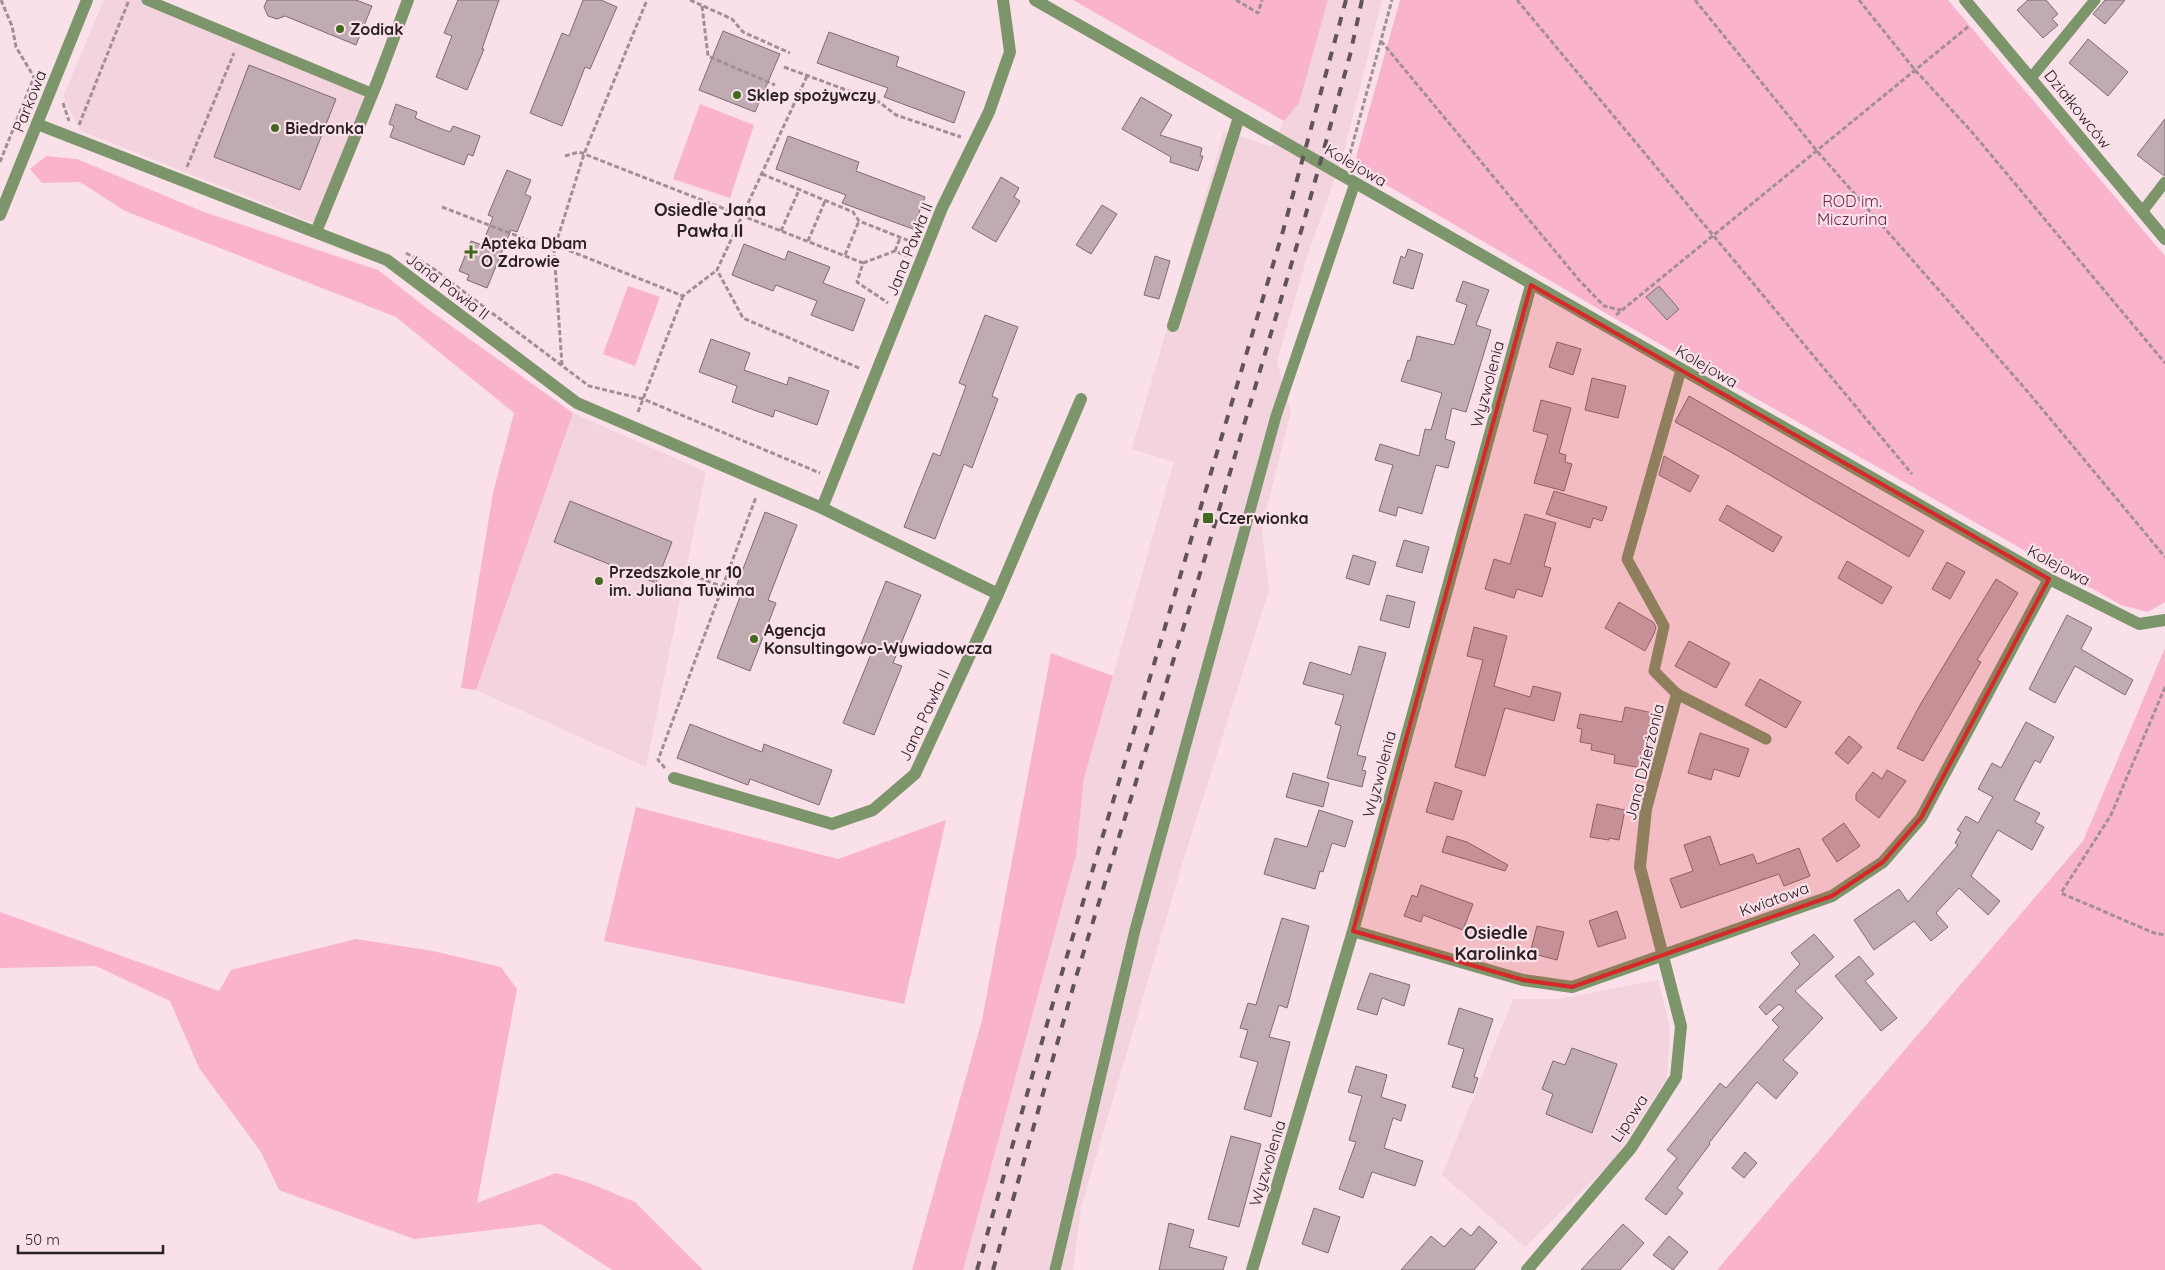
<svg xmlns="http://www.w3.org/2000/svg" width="2165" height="1270" font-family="Quicksand,sans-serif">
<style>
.built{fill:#f3d3dd}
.green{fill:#fab3cd}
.building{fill:#c1abb2;stroke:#7f6b72}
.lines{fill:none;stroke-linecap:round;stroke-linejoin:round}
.path{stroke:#a28f95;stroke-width:3;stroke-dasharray:5 2.5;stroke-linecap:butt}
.service{stroke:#7d956b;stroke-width:11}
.minor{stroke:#7d956b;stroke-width:12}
.tertiary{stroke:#7d956b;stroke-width:12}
.rail{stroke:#615458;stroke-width:4;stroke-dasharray:9 9;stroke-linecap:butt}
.marked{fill:#d62828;fill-opacity:0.2;stroke:#d62828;stroke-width:4;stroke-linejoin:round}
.poi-dot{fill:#436820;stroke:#fae1e9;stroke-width:2}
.labels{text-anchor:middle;stroke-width:4.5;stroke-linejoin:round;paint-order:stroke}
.poi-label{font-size:16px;font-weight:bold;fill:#2a2124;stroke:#fae1e9;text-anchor:start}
.street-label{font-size:16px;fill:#2a2124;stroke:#fae1e9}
.park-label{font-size:16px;fill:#701f44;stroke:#fae1e9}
.neighbourhood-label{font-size:18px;font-weight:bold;fill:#2a2124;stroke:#fae1e9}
</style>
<rect width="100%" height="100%" fill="#fae1e9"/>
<path class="built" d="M104 0H147L371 93 319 225 81 131 63 97Z
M1328 0H1382L1343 155 1307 257 1277 362 1291 411 1262 528 1269 590 1184 858 1081 1208 1073 1270H963L1076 855 1084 778 1174 462 1132 449 1224 131 1272 147 1284 121 1299 103Z
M573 413 706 472 646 767 476 690Z
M1658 980 1670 1027 1667 1078 1612 1162 1525 1247 1442 1175 1513 999H1559Z"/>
<path class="green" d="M1073 0H1328L1299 103 1284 121Z
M1400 0H1948L2165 256V602L2148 612 2121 605 1614 318 1361 170 1356 157Z
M700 104 754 125 730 198 673 179Z
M46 156 77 159 204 212 378 270 429 310 573 413 476 690 461 688 493 493 514 413 396 317 125 211 80 182 42 183 30 169Z
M628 286 660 297 635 366 603 354Z
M2165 648V1270H1717L2083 841Z
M1051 653 1113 676 1084 778 1076 855 963 1270H912L982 1020Z
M636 807 838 859 946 820 904 1004 604 941Z
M0 912 219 991 231 970 356 939 433 951 501 967 517 989 477 1203 556 1173 589 1183 635 1202 703 1270H612L541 1224 414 1239 279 1190 261 1152 199 1068 170 1001 96 966 0 968Z"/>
<path class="building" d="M267 0H356L372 6 356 45 285 16 277 19 268 16 264 7Z
M458 0H499L482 49H484L467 90 436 77 452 36 444 33Z
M583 0H601L617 7 590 69 585 67 562 126 530 113 562 33 569 36Z
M2028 0H2046L2058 14 2052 19 2058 25 2043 38 2017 10Z
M2105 0H2125L2105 24 2093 14Z
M723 31 780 54 755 112 699 90Z
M829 32 899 57 896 66 965 92 954 123 884 97 888 88 817 63Z
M2088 39 2128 72 2108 96 2069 63Z
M249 65 336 99 300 190 214 157Z
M1141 97 1172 115 1160 135 1202 148 1200 156H1203L1198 171 1170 162 1171 157 1122 129Z
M396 104 417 112 415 118 429 124 450 132 453 126 480 136 473 156 468 154 464 165 390 137 394 126 389 124Z
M2165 119V175H2163L2137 155Z
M788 136 859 162 856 171 925 197 913 229 842 203 846 195 776 169Z
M507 170 531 180 525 194 531 197 517 232 511 230 487 288 467 280 469 275 459 271 471 241 482 245 493 217 488 215Z
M1001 177 1019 188 1014 197 1020 201 996 242 972 228Z
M1102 205 1117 214 1091 254 1076 245Z
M744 244 785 260 788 251 830 267 823 283 865 299 853 331 811 315 817 301 776 285 773 291 732 275Z
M1408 249 1423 254 1413 289 1393 283 1401 256 1405 258Z
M1155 256 1170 261 1159 299 1144 295Z
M1463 281 1489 290 1476 325 1491 330 1466 412 1452 408 1445 439 1455 442 1448 468 1436 465 1422 514 1398 507 1396 516 1379 511 1393 465 1375 460 1380 444 1419 456 1425 429 1431 430 1442 393 1401 381 1408 360 1410 361 1417 336 1454 345 1467 305 1456 301Z
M1659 286 1679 309 1667 320 1646 297Z
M985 315 1018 327 992 396 998 399 972 468 964 464 935 539 904 527 933 453 940 456 966 386 959 383Z
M711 339 750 353 744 370 787 385 789 377 829 391 817 425 775 410 773 417 732 402 737 386 699 372Z
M1557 342 1581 349 1573 375 1549 367Z
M1592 378 1626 386 1618 418 1585 410Z
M1689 396 1924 531 1909 557 1729 451 1675 422Z
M1541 400 1571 408 1559 453 1566 455 1565 462 1572 464 1564 491 1534 483 1548 435 1533 431Z
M1664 456 1699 476 1690 492 1659 475Z
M1554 491 1607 507 1602 521 1593 518 1590 528 1546 514Z
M570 501 672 542 656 583 554 542Z
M1727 505 1782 537 1773 552 1719 520Z
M765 512 797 525 768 600 776 603 750 671 717 658 743 589 736 587Z
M1525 514 1556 523 1544 566 1551 568 1542 597 1517 589 1514 598 1485 589 1494 559 1510 564Z
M1404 540 1429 547 1422 573 1396 566Z
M1353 555 1376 562 1369 585 1346 578Z
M1847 561 1892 587 1882 604 1838 578Z
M1947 562 1965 572 1950 599 1932 589Z
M1996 579 2018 593 1977 660 1981 662 1923 761 1897 748 1920 705Z
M886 581 921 595 893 663 902 666 874 735 843 723 871 654 859 649Z
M1387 595 1415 602 1409 628 1380 620Z
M1619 602 1653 622 1656 627 1654 634 1645 651 1605 628Z
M2067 615 2092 628 2081 649 2133 680 2125 695 2075 666 2055 703 2029 689Z
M1474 627 1507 636 1494 686 1530 697 1533 686 1561 693 1554 721 1505 708 1485 776 1455 767 1483 660 1467 656Z
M1689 641 1730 663 1716 688 1675 666Z
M1359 646 1386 653 1357 755 1366 757 1362 770 1366 771 1362 787 1327 778 1341 726 1335 724 1344 695 1303 684 1310 662 1351 675Z
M1760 679 1801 702 1786 728 1745 705Z
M1625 707 1653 713 1641 768 1614 763 1615 755 1591 750 1592 744 1580 742 1582 729 1577 728 1580 714 1622 722Z
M2026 722 2054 737 2040 763 2035 760 2014 800 2040 813 2035 822 2044 827 2032 850 1998 830 1971 876 2000 901 1988 915 1959 888 1936 913 1948 927 1931 941 1914 921 1874 950 1854 920 1899 889 1908 902 1958 845 1955 843 1961 832 1957 830 1966 816 1978 823 1993 797 1978 789 1992 763 2001 768Z
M690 724 762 752 764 744 832 770 819 805 750 779 748 785 677 758Z
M1700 733 1749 749 1739 777 1714 769 1711 780 1688 773Z
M1849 736 1862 747 1848 764 1835 753Z
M1887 770 1906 781 1879 818 1856 800V794L1873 772 1882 779Z
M1293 773 1329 783 1323 807 1286 797Z
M1435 782 1462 791 1453 820 1426 812Z
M1597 804 1625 810 1619 840 1609 838V840L1590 837Z
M1319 810 1353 821 1345 847 1332 843 1323 872 1320 871 1315 889 1264 874 1275 838 1307 847Z
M1844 823 1860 846 1837 862 1822 839Z
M1447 836 1467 842 1508 865 1505 871 1442 852Z
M1710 836 1720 865 1753 854 1757 864 1799 848 1810 876 1784 886 1779 874 1681 908 1670 879 1693 871 1684 845Z
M1421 885 1473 904 1463 930 1423 915 1421 922 1404 916 1412 895 1417 897Z
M1617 911 1626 938 1598 947 1589 921Z
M1282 918 1309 926 1287 1008 1279 1005 1269 1037 1290 1042 1271 1117 1244 1109 1258 1062 1240 1057 1248 1030 1240 1028 1248 1003 1256 1005Z
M1537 926 1564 932 1557 960 1530 953Z
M1814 934 1834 957 1795 991 1823 1018 1783 1060 1798 1073 1776 1099 1757 1082 1709 1143 1710 1144 1677 1188 1683 1193 1666 1215 1645 1199 1677 1158 1667 1150 1720 1083 1726 1088 1779 1027 1772 1020 1784 1008 1779 1004 1766 1015 1759 1007 1800 964 1791 953Z
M1859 956 1874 974 1865 981 1897 1018 1881 1031 1835 976Z
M1370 973 1410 985 1404 1006 1382 998 1377 1015 1357 1009Z
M1459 1008 1493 1019 1474 1077 1478 1078 1473 1093 1452 1087 1464 1049 1448 1044Z
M1572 1048 1617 1064 1592 1133 1546 1114 1553 1094 1542 1089 1553 1061 1565 1065Z
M1356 1066 1387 1075 1381 1097 1406 1105 1401 1121 1393 1118 1384 1148 1423 1161 1415 1186 1372 1172 1363 1198 1339 1189 1356 1142 1349 1140 1362 1096 1348 1092Z
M1231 1136 1261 1144 1239 1227 1208 1219Z
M1745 1152 1757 1163 1744 1178 1732 1168Z
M1314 1208 1340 1217 1328 1253 1302 1244Z
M1169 1223 1194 1230 1189 1247 1227 1257 1223 1270H1159Z
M1623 1224 1644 1243 1620 1270H1581Z
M1479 1226 1497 1242 1474 1270H1401L1431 1236 1444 1247 1461 1228 1471 1236Z
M1669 1236 1688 1252 1673 1270 1653 1255Z"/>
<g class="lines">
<path class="path" d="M1 0 12 26 16 47 34 77 38 79
M690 0 732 19 743 32 790 53
M1236 0 1258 13 1262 0
M1517 0 1912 474
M1695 0 1817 151 2028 392 2165 557
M1859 0 1915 70 1971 131 2165 363
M702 6 708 56 775 85
M1381 41 1579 280 1604 306 1621 310
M784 67 879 102 896 115 961 137
M807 76 717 270 743 318 861 369
M63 103 69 121
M79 125 129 0
M565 156 579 152 863 263 857 282 888 303
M1348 161 1392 0
M0 162 34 77
M187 167 234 53
M762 174 853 212 859 221 912 242
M442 207 554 250
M781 231 799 190
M808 241 825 201
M555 245 683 296 717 270
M895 251 900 238
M406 253 431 267 589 386 643 399 820 473
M845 255 859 221
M863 263 895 251 907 256
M1616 315 1969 26
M562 365 554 250 584 154 647 0
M638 412 683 296
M678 570 723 587
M2165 687 2111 815 2061 893 2154 933 2165 935
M665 768 658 760 756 497"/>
<path class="service" d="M147 0 371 93
M2031 78 2095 0
M2142 212 2165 182
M1681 370 1627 559 1664 626 1654 671 1677 694 1766 739
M1055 1270 1135 930 1276 416 1355 183"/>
<path class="minor" d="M1035 0 2049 579 2139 624 2165 620
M1965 0 2165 239
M37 124 387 260 577 403 822 508 942 208 989 112 1010 52 1003 0
M316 232 378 80 408 0
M1173 326 1239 117
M998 594 1081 399
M674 778 832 824 873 810 915 774 998 594 822 508
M1353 931 1523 980 1572 987 1832 896 1883 862 1921 818 2049 579
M1252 1270 1353 931 1531 285
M1527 1270 1631 1148 1676 1077 1681 1026 1640 867 1646 809 1677 694"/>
<path class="tertiary" d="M0 215 87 0"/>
<path class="rail" d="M977 1270 1053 1003 1283 231 1346 0
M993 1270 1076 977 1206 554 1302 228 1350 55 1362 0"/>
</g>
<path class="marked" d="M1531 285 2049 579 1921 818 1883 862 1832 896 1572 987 1523 980 1353 931Z"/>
<g class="poi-dot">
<circle cx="340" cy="29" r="5"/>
<circle cx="737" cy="95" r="5"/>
<circle cx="275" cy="128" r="5"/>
<path d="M468.5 244.5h5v5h5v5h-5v5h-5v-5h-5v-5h5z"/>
<rect x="1202" y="512" width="12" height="12" rx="2.5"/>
<circle cx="599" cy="581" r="5"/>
<circle cx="754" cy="639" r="5"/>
</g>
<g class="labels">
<g class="poi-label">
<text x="350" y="35">Zodiak</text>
<text x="747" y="101">Sklep spożywczy</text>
<text x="285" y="134">Biedronka</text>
<text x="481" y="249">Apteka Dbam<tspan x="481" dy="18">O Zdrowie</tspan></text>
<text x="1219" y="524">Czerwionka</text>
<text x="609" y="578">Przedszkole nr 10<tspan x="609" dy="18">im. Juliana Tuwima</tspan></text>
<text x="764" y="636">Agencja<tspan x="764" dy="18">Konsultingowo-Wywiadowcza</tspan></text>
</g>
<g class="street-label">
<text transform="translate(29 101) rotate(-68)" y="6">Parkowa</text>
<text transform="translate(2078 109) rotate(51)" y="6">Działkowców</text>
<text transform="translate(1356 165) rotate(30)" y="6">Kolejowa</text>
<text transform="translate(909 249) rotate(-68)" y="6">Jana Pawła II</text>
<text transform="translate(448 286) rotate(37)" y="6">Jana Pawła II</text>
<text transform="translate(1707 366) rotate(30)" y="6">Kolejowa</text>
<text transform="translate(1487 384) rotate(-75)" y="6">Wyzwolenia</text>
<text transform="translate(2059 565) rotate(28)" y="6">Kolejowa</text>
<text transform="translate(924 715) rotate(-65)" y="6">Jana Pawła II</text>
<text transform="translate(1644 762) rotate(-76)" y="6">Jana Dzierżonia</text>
<text transform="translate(1379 774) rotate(-75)" y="6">Wyzwolenia</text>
<text transform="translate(1774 899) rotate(-20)" y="6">Kwiatowa</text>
<text transform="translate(1629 1118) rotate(-57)" y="6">Lipowa</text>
<text transform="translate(1267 1163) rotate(-73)" y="6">Wyzwolenia</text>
</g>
<g class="park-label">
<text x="1852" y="207">ROD im.<tspan x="1852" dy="18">Miczurina</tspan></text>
</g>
<g class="neighbourhood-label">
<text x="710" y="216">Osiedle Jana<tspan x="710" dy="21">Pawła II</tspan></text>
<text x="1496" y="939">Osiedle<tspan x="1496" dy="21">Karolinka</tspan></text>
</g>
</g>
<path d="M18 1245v8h145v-8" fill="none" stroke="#2a2124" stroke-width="2.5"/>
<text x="25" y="1245" font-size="15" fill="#2a2124" stroke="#fae1e9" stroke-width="4" paint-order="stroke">50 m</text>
</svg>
